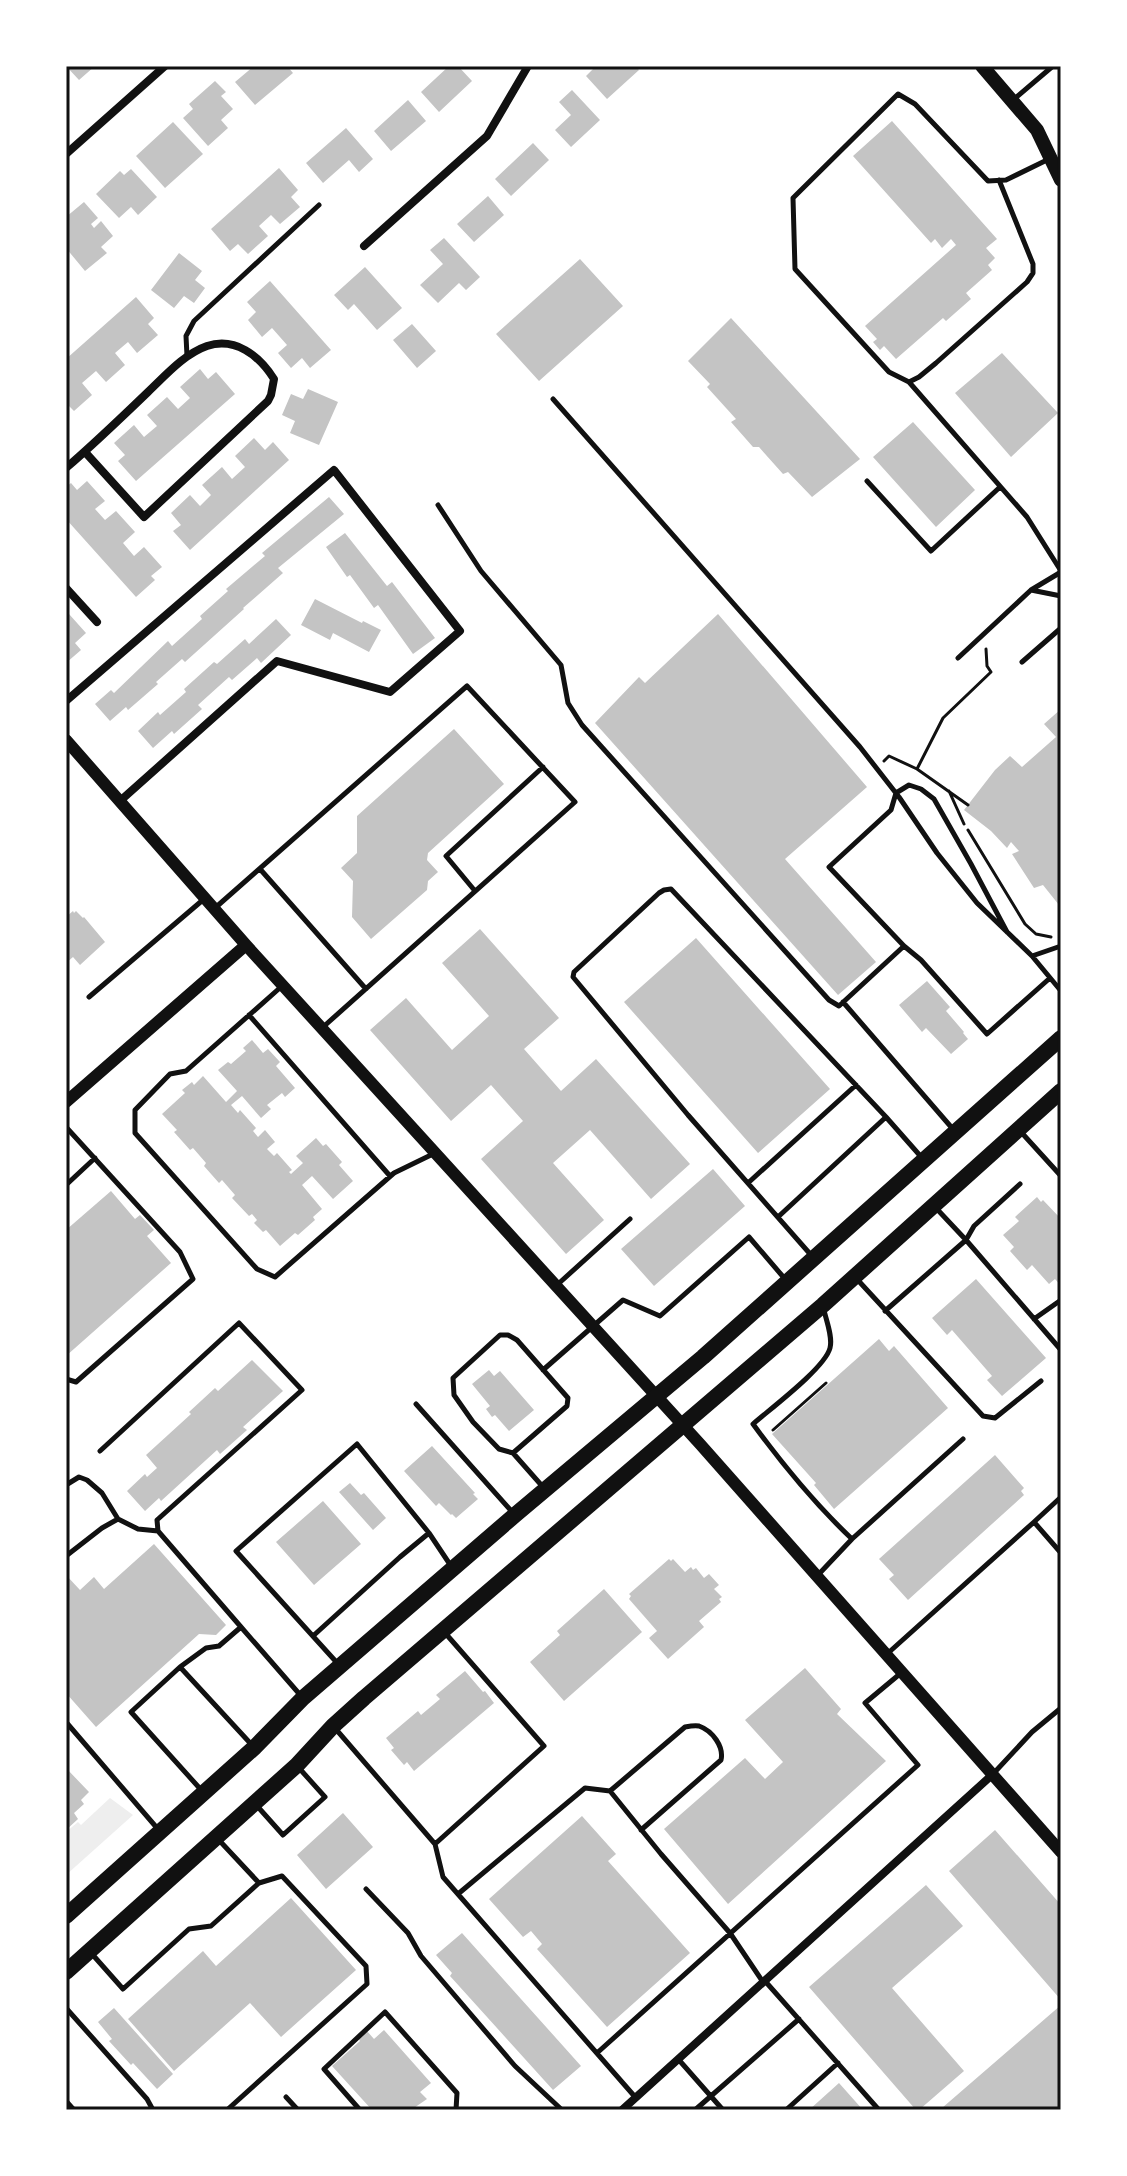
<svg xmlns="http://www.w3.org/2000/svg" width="1127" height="2176" font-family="'PT Sans Narrow',sans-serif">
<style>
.green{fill:#eee}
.building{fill:#c4c4c4}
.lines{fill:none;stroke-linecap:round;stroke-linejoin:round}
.path{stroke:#111;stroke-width:3}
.service{stroke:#111;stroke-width:5}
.minor{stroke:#111;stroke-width:8}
.tertiary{stroke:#111;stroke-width:12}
.secondary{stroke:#111;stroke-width:14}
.primary{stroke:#111;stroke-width:16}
.neatline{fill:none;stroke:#111;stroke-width:3}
</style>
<rect width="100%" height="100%" fill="#fff"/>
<path class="green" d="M110 1798 133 1815 66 1875V1832L78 1822 81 1825Z"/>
<path class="building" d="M66 66H95L79 80Z
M254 66H287L293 73 255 105 235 82Z
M449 66H458L472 81 439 112 421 92Z
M596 66H635L639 70 607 99 586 76Z
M215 81 226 92 221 96 233 109 221 120 228 128 208 146 183 118 193 109 189 104Z
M572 90 600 120 571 147 555 130 571 115 559 102Z
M408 100 426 121 391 151 374 131Z
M892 121 997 239 986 248 995 258 988 265 992 270 966 293 971 299 946 321 943 318 896 359 884 346 880 350 873 342 877 339 865 326 956 245 951 239 942 248 935 239 931 243 853 156Z
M173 122 203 154 165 188 136 156Z
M346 128 373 159 359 172 349 160 323 183 306 163Z
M533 143 549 160 511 196 495 179Z
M279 168 298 190 291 197 300 207 280 224 271 215 259 226 268 236 248 254 238 244 230 251 211 229Z
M131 169 157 197 138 215 131 207 119 218 96 194 120 171 124 175Z
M488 196 504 215 474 242 457 224Z
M84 202 98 218 91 224 94 228 101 221 113 236 101 247 107 253 85 271 66 248V217Z
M444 238 480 277 466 290 459 283 438 303 420 285 443 264 430 250Z
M179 253 202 271 195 280 205 288 194 303 184 296 174 308 151 290Z
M580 259 623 306 539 381 496 334Z
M365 267 402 308 377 330 354 304 348 310 334 295Z
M270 281 331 350 310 368 302 358 291 368 278 353 287 345 272 328 262 337 248 320 256 312 247 302Z
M136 297 154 318 148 324 158 335 137 353 128 342 115 353 125 365 106 382 96 371 82 383 92 395 74 411 66 403V359Z
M731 318 860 459 812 497 788 472 783 474 759 447H753L731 422 736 419 707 387 710 384 688 361Z
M412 324 436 351 417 368 393 340Z
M1002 353 1058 413 1011 457 955 393Z
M200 369 208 379 216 372 235 394 136 481 118 461 125 455 114 443 134 425 144 437 157 426 147 415 167 397 178 409 190 398 180 387Z
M308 389 338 402 319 445 290 433 295 421 282 415 291 394 303 399Z
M913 422 975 490 936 527 873 457Z
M254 438 265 450 273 442 289 460 190 550 173 531 181 525 171 513 190 495 200 506 211 495 202 485 222 467 232 479 245 467 235 456Z
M87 481 105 501 95 509 105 520 116 511 135 532 123 543 134 556 144 547 162 567 151 576 155 580 136 597 66 519V487L71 483 77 490Z
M329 497 344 514 278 568 283 573 243 608 244 609 185 662 182 659 156 682 158 684 128 710 126 707 110 721 95 704 111 690 114 693 168 641 172 646 202 619 200 616 228 591 226 589 265 556 262 553Z
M345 533 387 586 392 582 435 638 413 654 378 605 374 608 350 575 347 577 326 547Z
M315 599 362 623 363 621 381 630 369 652 333 633 330 640 301 625Z
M69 614 86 633 75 643 81 650 66 663V616Z
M718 614 867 787 785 859 876 962 838 995 595 723 639 677 645 683Z
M276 619 291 635 261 663 257 658 232 680 229 677 198 705 202 709 174 734 172 731 153 748 138 731 158 712 160 715 186 692 184 689 214 662 217 664 245 639 249 644Z
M1061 709V904L1059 905 1043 885 1034 888 1012 854 1019 851 1011 842 1007 848 991 831 964 810 995 770 1010 756 1022 767 1056 737 1044 724Z
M454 729 504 784 428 853 427 860 438 872 428 881 427 890 371 939 352 917 353 881 341 868 357 853V816Z
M73 911 74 913 76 911 83 918 84 917 105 942 80 965 73 957 66 963V917Z
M480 929 559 1018 524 1049 561 1091 596 1059 690 1164 651 1199 590 1130 553 1163 604 1220 566 1254 481 1159 523 1121 491 1085 451 1121 370 1030 406 998 452 1050 489 1016 442 963Z
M696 938 830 1089 758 1153 624 1002Z
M927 981 950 1007 946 1011 964 1032 963 1033 968 1039 951 1054 926 1028 922 1032 899 1005Z
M252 1040 263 1053 268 1049 280 1062 276 1066 295 1088 285 1097 282 1093 267 1105 271 1109 261 1118 242 1096 231 1105 238 1113 240 1110 256 1128 253 1131 258 1137 265 1130 275 1142 267 1149 274 1156 277 1153 292 1170 289 1172 291 1174 303 1163 296 1156 316 1138 323 1146 326 1144 342 1162 339 1165 353 1181 333 1199 312 1176 302 1185 322 1209 313 1217 315 1220 298 1235 295 1233 280 1246 266 1230 263 1232 254 1223 257 1220 252 1214 249 1216 232 1198 235 1195 222 1180 219 1183 204 1166 206 1163 193 1148 190 1150 174 1132 177 1130 162 1114 185 1093 182 1090 192 1082 194 1085 203 1076 226 1102 237 1091 218 1070 228 1062 231 1064 246 1051 243 1048Z
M713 1169 745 1206 654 1286 621 1249Z
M111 1191 135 1219 140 1215 154 1230 147 1236 171 1263 66 1356V1230Z
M1037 1197 1041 1202 1043 1200 1061 1219V1286L1055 1279 1049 1284 1032 1265 1027 1270 1010 1251 1014 1247 1003 1235 1019 1221 1015 1217Z
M976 1279 1046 1358 1002 1396 987 1380 992 1376 952 1330 947 1335 932 1318Z
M879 1339 889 1351 894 1346 948 1408 834 1509 814 1485 816 1483 772 1434Z
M252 1360 283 1391 243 1427 247 1430 220 1454 217 1450 161 1501 159 1498 145 1511 127 1491 145 1474 147 1477 157 1468 146 1455 191 1414 189 1412 215 1388 218 1391Z
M489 1370 494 1376 500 1371 534 1410 509 1431 495 1415 492 1417 486 1409 490 1406 472 1384Z
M432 1446 475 1493 473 1494 478 1499 456 1518 452 1514 451 1515 439 1503 436 1506 404 1471Z
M995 1455 1024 1488 1021 1491 1024 1495 908 1600 889 1579 894 1575 879 1559Z
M350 1483 361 1495 364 1493 386 1518 373 1530 339 1492Z
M323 1501 361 1544 314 1585 276 1542Z
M154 1544 226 1625 216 1635 199 1634 96 1727 66 1693V1575L80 1590 94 1577 104 1589Z
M669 1559 671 1561 673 1559 685 1572 691 1567 693 1570 696 1568 704 1578 709 1574 719 1585 714 1589 722 1597 719 1599 721 1602 699 1621 704 1627 668 1659 649 1638 657 1631 629 1599 631 1596 629 1594Z
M604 1589 642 1632 564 1701 530 1662 560 1635 557 1631Z
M805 1668 841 1709 837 1714 886 1761 728 1904 664 1829 745 1758 765 1779 783 1762 745 1720Z
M465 1671 483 1692 485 1691 494 1703 414 1771 407 1762 404 1765 391 1750 394 1748 386 1738 418 1711 421 1715 440 1699 436 1695Z
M66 1768 89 1792 81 1800 84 1804 74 1813 78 1819 66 1830Z
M343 1813 373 1847 326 1889 297 1855Z
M582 1816 616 1854 608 1861 690 1953 607 2027 537 1949 542 1944 531 1931 523 1937 489 1899Z
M995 1830 1061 1905V2000L949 1871Z
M926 1885 963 1926 892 1988 964 2071 919 2110H916L809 1987Z
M291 1898 356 1970 281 2037 250 2003 174 2071 128 2019 203 1951 216 1966Z
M462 1933 581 2066 553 2090 450 1976 452 1973 436 1955Z
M1061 2005V2110H944L942 2108Z
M114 2008 173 2074 157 2089 133 2063 131 2065 109 2041 112 2039 98 2022Z
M384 2030 431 2083 420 2092 427 2099 411 2110H372L332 2066 360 2041 358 2038 367 2031 374 2039Z
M839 2083 863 2110H809Z"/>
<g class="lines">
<path class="path" d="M884 761 889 756 917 769 968 805
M917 769 943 718 991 672 987 666 986 649
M949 791 964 824
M968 830 1025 924 1036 934 1051 937
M773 1430 826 1383"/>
<path class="service" d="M1013 100 1053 66
M1049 159 1006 180 988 181 915 104 898 94 793 198 795 269 889 372 909 382 1027 517 1061 571
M187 356 186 336 194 321 319 205
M909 382 919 377 936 363 1027 282 1033 273V264L999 180
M553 399 860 747 899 797 937 853 977 903 1032 956 1061 991
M867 481 931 551 1000 487
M438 505 481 571 561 665 568 703 582 725 829 1000 839 1006 904 946 829 867 891 810 896 793 909 785 921 789 934 799 971 864 1007 932
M1031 590 1061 596
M958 658 1031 590 1061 572
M1022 662 1061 628
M260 869 366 989
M475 891 446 856 543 767
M215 908 467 686 575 802 322 1028
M904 946 921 960 987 1034 1050 978
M1032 956 1061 946
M282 986 186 1071 170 1074 135 1110V1133L257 1269 275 1277 394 1173 433 1154
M89 997 204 899
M843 1002 952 1128
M249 1015 390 1176
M66 1127 180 1252 193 1279 76 1382 66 1379
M1021 1132 1061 1176
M748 1183 856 1085
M66 1185 95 1158
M935 1207 966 1240 974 1226 1020 1184
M778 1217 886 1117
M811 1255 688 1115 573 977 574 972 659 893 664 890 671 889 886 1117 923 1159
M855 1277 983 1416 995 1418 1041 1381
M557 1285 630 1219
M885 1311 966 1240 1061 1350
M1034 1319 1061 1300
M543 1370 623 1300 660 1316 749 1237 785 1279
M416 1404 514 1514
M100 1451 239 1323 302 1390 157 1520 158 1531 241 1627
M513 1453 567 1406 568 1398 517 1340 508 1335H500L453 1378 454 1395 473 1422 499 1449 513 1453 543 1487
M66 1485 79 1477 87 1480 102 1493 118 1519 138 1529 158 1531
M1034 1522 1061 1497
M852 1539 963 1439
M66 1556 102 1528 118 1519
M818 1575 852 1539C815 1504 783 1465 753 1424 770 1409 825 1368 830 1348 833 1337 826 1320 824 1310
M313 1636 400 1557 429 1533
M887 1654 1034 1522 1061 1553
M339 1665 236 1551 357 1444 429 1533 451 1566
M180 1667 206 1648 219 1646 241 1627 302 1697
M66 1722 157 1828
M334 1727 435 1844 544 1746 446 1634
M993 1774 1032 1732 1061 1708
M610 1791 685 1727C690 1726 695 1725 699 1726 713 1731 724 1747 721 1760L641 1830
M203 1792 131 1712 180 1667 251 1744
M258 1807 283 1835 325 1797 299 1768
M217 1838 259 1883
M435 1844 443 1877 636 2098
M366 1889 408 1933 421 1956 515 2066 562 2110
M458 1894 585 1788 610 1791 661 1854 730 1933 763 1982
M92 1954 123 1989 189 1929 211 1926 259 1883 282 1876 366 1966 367 1984 227 2110
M765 1981 879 2110
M66 2008 147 2099 153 2110
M597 2053 918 1765 865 1703 901 1673
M679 2060 723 2110
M286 2097 298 2110
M66 2101 74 2110
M360 2110 324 2069 385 2012 457 2093 456 2110
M695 2110 799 2019
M786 2110 838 2063"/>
<path class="minor" d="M66 154 165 66
M364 246 487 136 528 66
M66 468C94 444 121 418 148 392 165 376 184 354 207 346 235 337 259 355 274 379L271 395 268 401 144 517 85 452
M66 588 97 622
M66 701 334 470 460 631 390 692 277 661 120 801
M622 2110 992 1775"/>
<path class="tertiary" d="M66 740 246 945 700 1444 1061 1852
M66 1102 246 945"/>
<path class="secondary" d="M982 66 1037 130 1061 180"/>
<path class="primary" d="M66 1916 255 1747 303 1698 515 1515 703 1357 1061 1038
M66 1972 297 1765 333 1726 364 1698 823 1305 1061 1091"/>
</g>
<rect width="1127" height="2176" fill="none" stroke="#ffffff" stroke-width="136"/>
<rect x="68" y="68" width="991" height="2040" class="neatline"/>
</svg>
